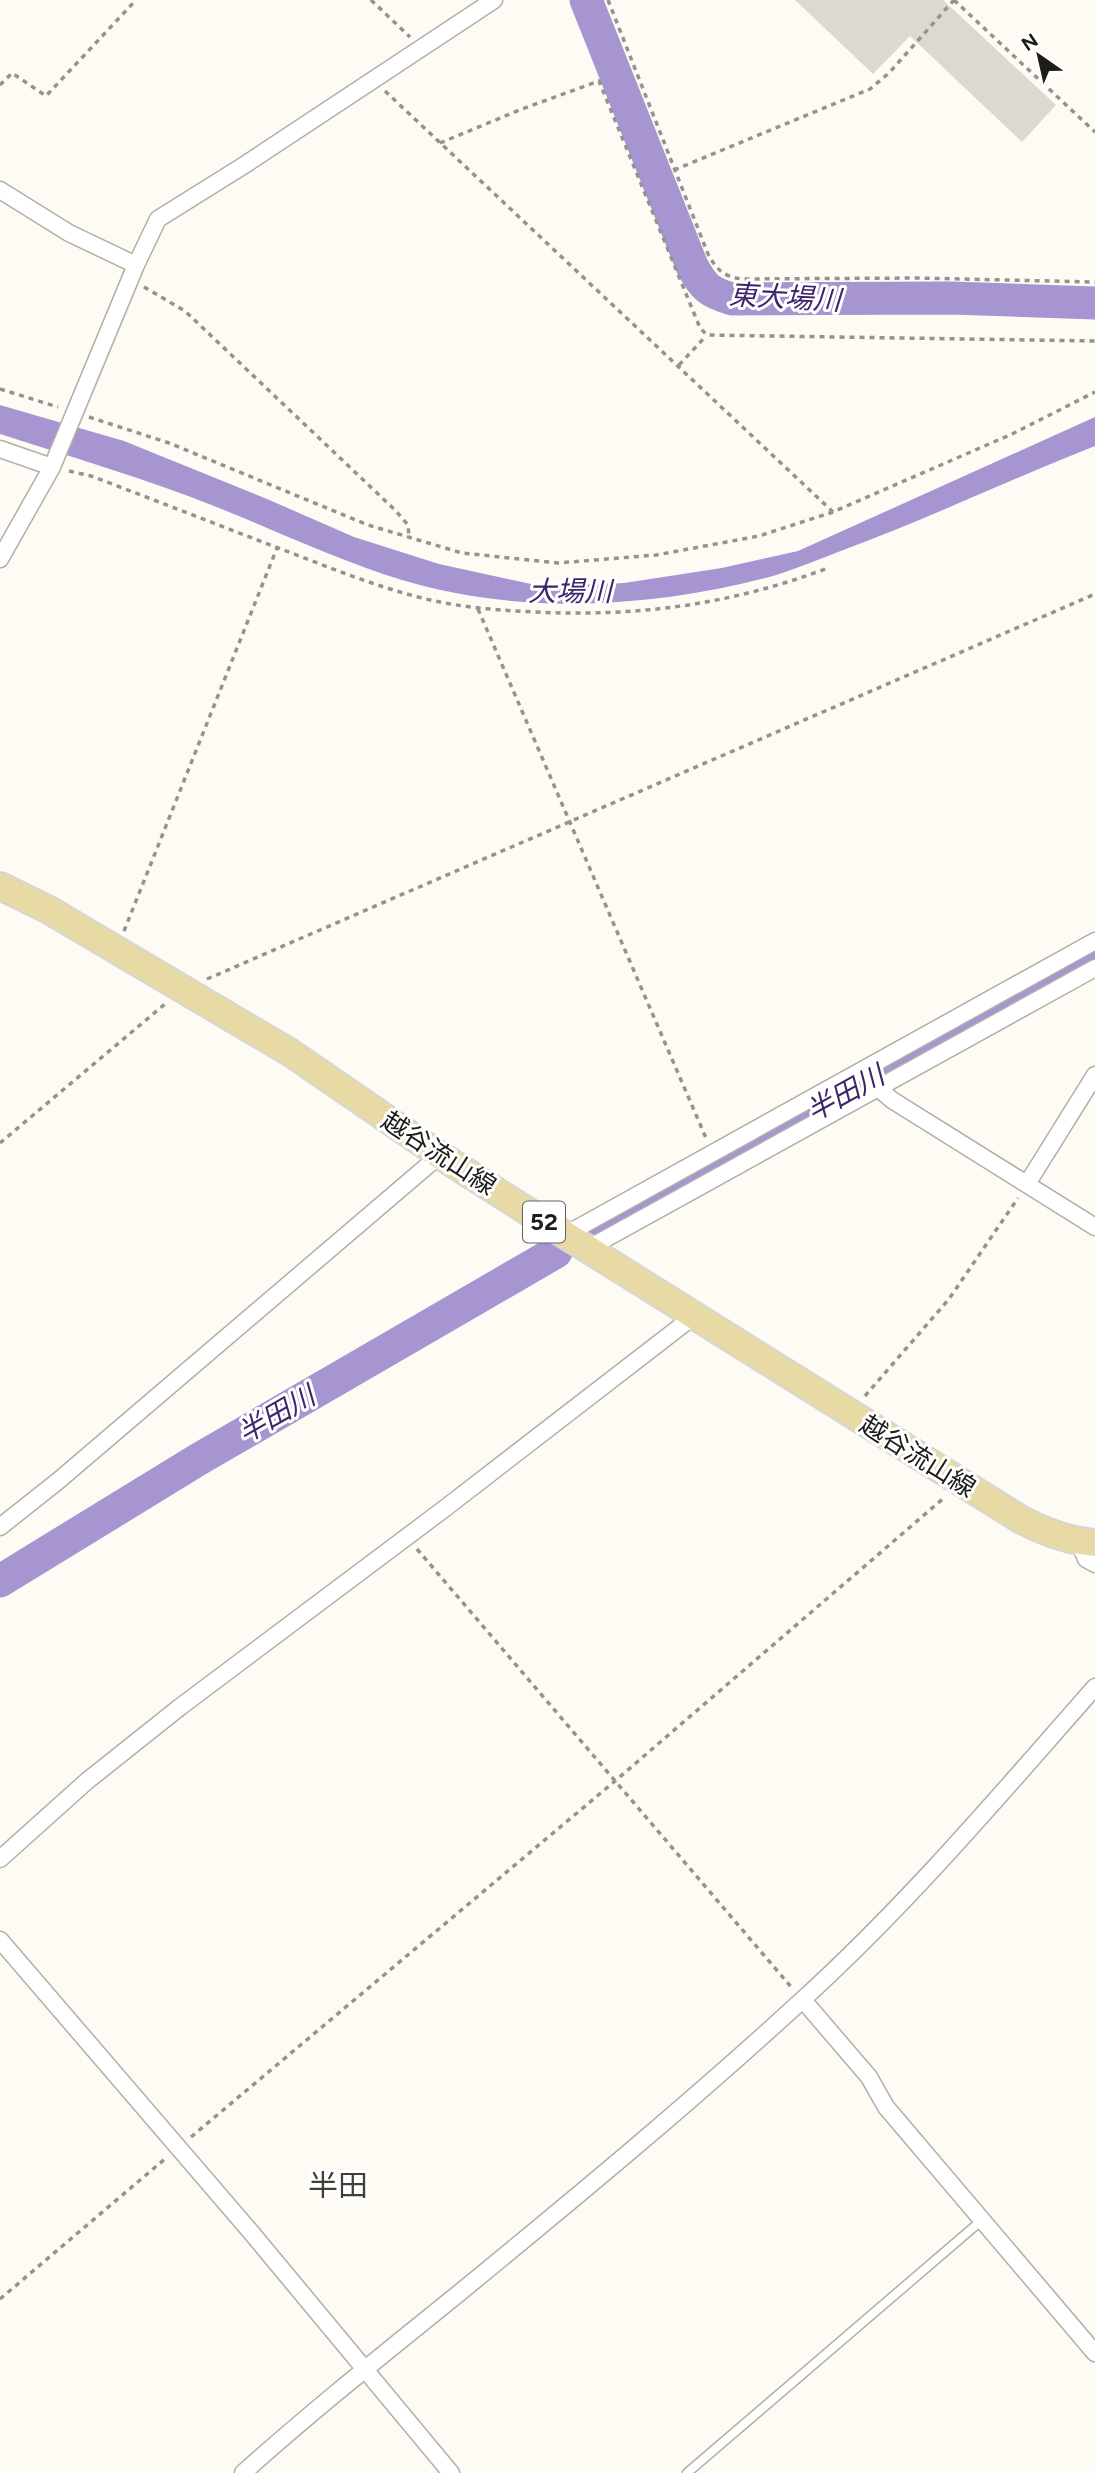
<svg xmlns="http://www.w3.org/2000/svg" width="1095" height="2473" font-family="Figtree,'Noto Sans JP',sans-serif">
<style>
.water{fill:#a695d1}
.lines{fill:none;stroke-linecap:round;stroke-linejoin:round}
.river{stroke:#a695d1;stroke-width:33}
.building{fill:#dbd9d1}
.lane-casing{stroke:#b1afa8;stroke-width:11}
.street-casing{stroke:#b1afa8;stroke-width:19}
.primary-casing{stroke:#d6d6d6;stroke-width:30}
.path{stroke:#95938e;stroke-width:3.5;stroke-dasharray:5 5;stroke-linecap:butt}
.lane{stroke:#fff;stroke-width:8}
.street{stroke:#fff;stroke-width:16}
.primary{stroke:#e8daa4;stroke-width:26}
.labels{text-anchor:middle;stroke-width:6;stroke-linejoin:round;paint-order:stroke}
.shield{fill:#fff;stroke:#61605f;stroke-width:2}
.shield-label{font-size:24px;font-weight:bold;fill:#1d1c1a}
.street-label{font-size:26px;fill:#1d1c1a;stroke:#fff}
.water-label{font-size:28px;font-style:italic;fill:#3f246b;stroke:#fff}
.quarter-label{font-size:30px;fill:#403f39;stroke:#fff}
</style>
<rect width="100%" height="100%" fill="#fdfbf3"/>
<path class="water" d="M0 405 124 441 267 499 354 537 439 564 540 586 624 583 722 568 798 551 1095 417V446C1009 480 925 520 838 552 817 560 795 569 773 576 654 608 522 616 402 580 337 560 277 531 214 506 144 478 71 457 0 434Z"/>
<g class="lines">
<path class="river" d="M586 0 692 266C704 288 709 292 732 299L951 298 1095 303
M595 1230 1095 955
M0 1581 199 1459 556 1252"/>
</g>
<path class="building" d="M795 0H943L1056 105 1022 142 910 36 873 74Z"/>
<g class="lines">
<g class="lane-casing">
<path id="lane" d="M687 2473 982 2220"/>
</g>
<g class="street-casing">
<path id="street" d="M0 190 69 233 136 265
M0 449 52 467
M0 559 52 467 136 265 158 219 246 164 494 0
M873 1080 878 1088 892 1100 1095 1227
M1027 1184 1095 1075
M565 1235 1095 941
M587 1249 1095 968
M0 1527 58 1481 433 1161 438 1154
M1079 1542 1086 1559 1095 1564
M0 1859 87 1781 180 1707 444 1509 694 1316
M0 1940 250 2231 451 2473
M803 2000 869 2077 886 2107 1095 2353
M243 2473C312 2411 385 2353 458 2294 574 2199 690 2103 800 2002 907 1905 1000 1795 1095 1687"/>
</g>
<g class="primary-casing">
<path id="primary" d="M0 886 49 910 291 1053 438 1154 535 1216 1020 1519C1044 1532 1068 1541 1095 1543"/>
</g>
<path class="path" d="M371 0 410 37
M608 0 708 254C717 270 723 276 741 279L917 278 1095 282
M954 0 1095 132
M0 85 12 73 46 96 136 0
M385 91 833 512
M440 143 522 109 599 81 700 328 707 335 1095 341
M674 170 870 89 889 73 954 0
M144 287 185 311 395 510 408 525 409 537
M679 365 706 336
M0 389 58 407
M89 417 169 443 368 525 462 553 558 563 656 555 759 536 833 512 1012 434 1095 392
M69 471 91 476C152 499 213 523 273 546 321 564 368 584 418 597 456 607 494 610 533 612 637 617 730 605 828 568
M478 609 706 1138
M124 931 277 548
M207 979 1095 594
M0 1143 165 1004
M865 1396 949 1299 1018 1198
M417 1549 792 1988
M191 2137 615 1781 945 1497
M0 2299 166 2158"/>
<use href="#lane" class="lane"/>
<use href="#street" class="street"/>
<use href="#primary" class="primary"/>
</g>
<g class="labels">
<rect class="shield" x="523" y="1201.5" width="42" height="41" rx="5"/>
<g class="shield-label">
<text x="544" y="1230">52</text>
</g>
<g class="street-label">
<text transform="translate(439 1153) rotate(33)" y="9">越谷流山線</text>
<text transform="translate(918 1456) rotate(32)" y="9">越谷流山線</text>
</g>
<g class="water-label">
<text transform="translate(785 297) rotate(3)" y="10">東大場川</text>
<text x="570" y="601">大場川</text>
<text transform="translate(845 1093) rotate(-29)" y="10">半田川</text>
<text transform="translate(276 1414) rotate(-30)" y="10">半田川</text>
</g>
<g class="quarter-label">
<text x="338" y="2196">半田</text>
</g>
</g>
<g transform="translate(1039 56) rotate(326)" stroke="#ffffff" stroke-width="5" paint-order="stroke">
<path d="M0-5L12 26L0 18L-12 26Z" fill="#1d1c1a"/>
<text y="-10" font-size="19" font-weight="bold" text-anchor="middle" fill="#1d1c1a">N</text>
</g>
</svg>
